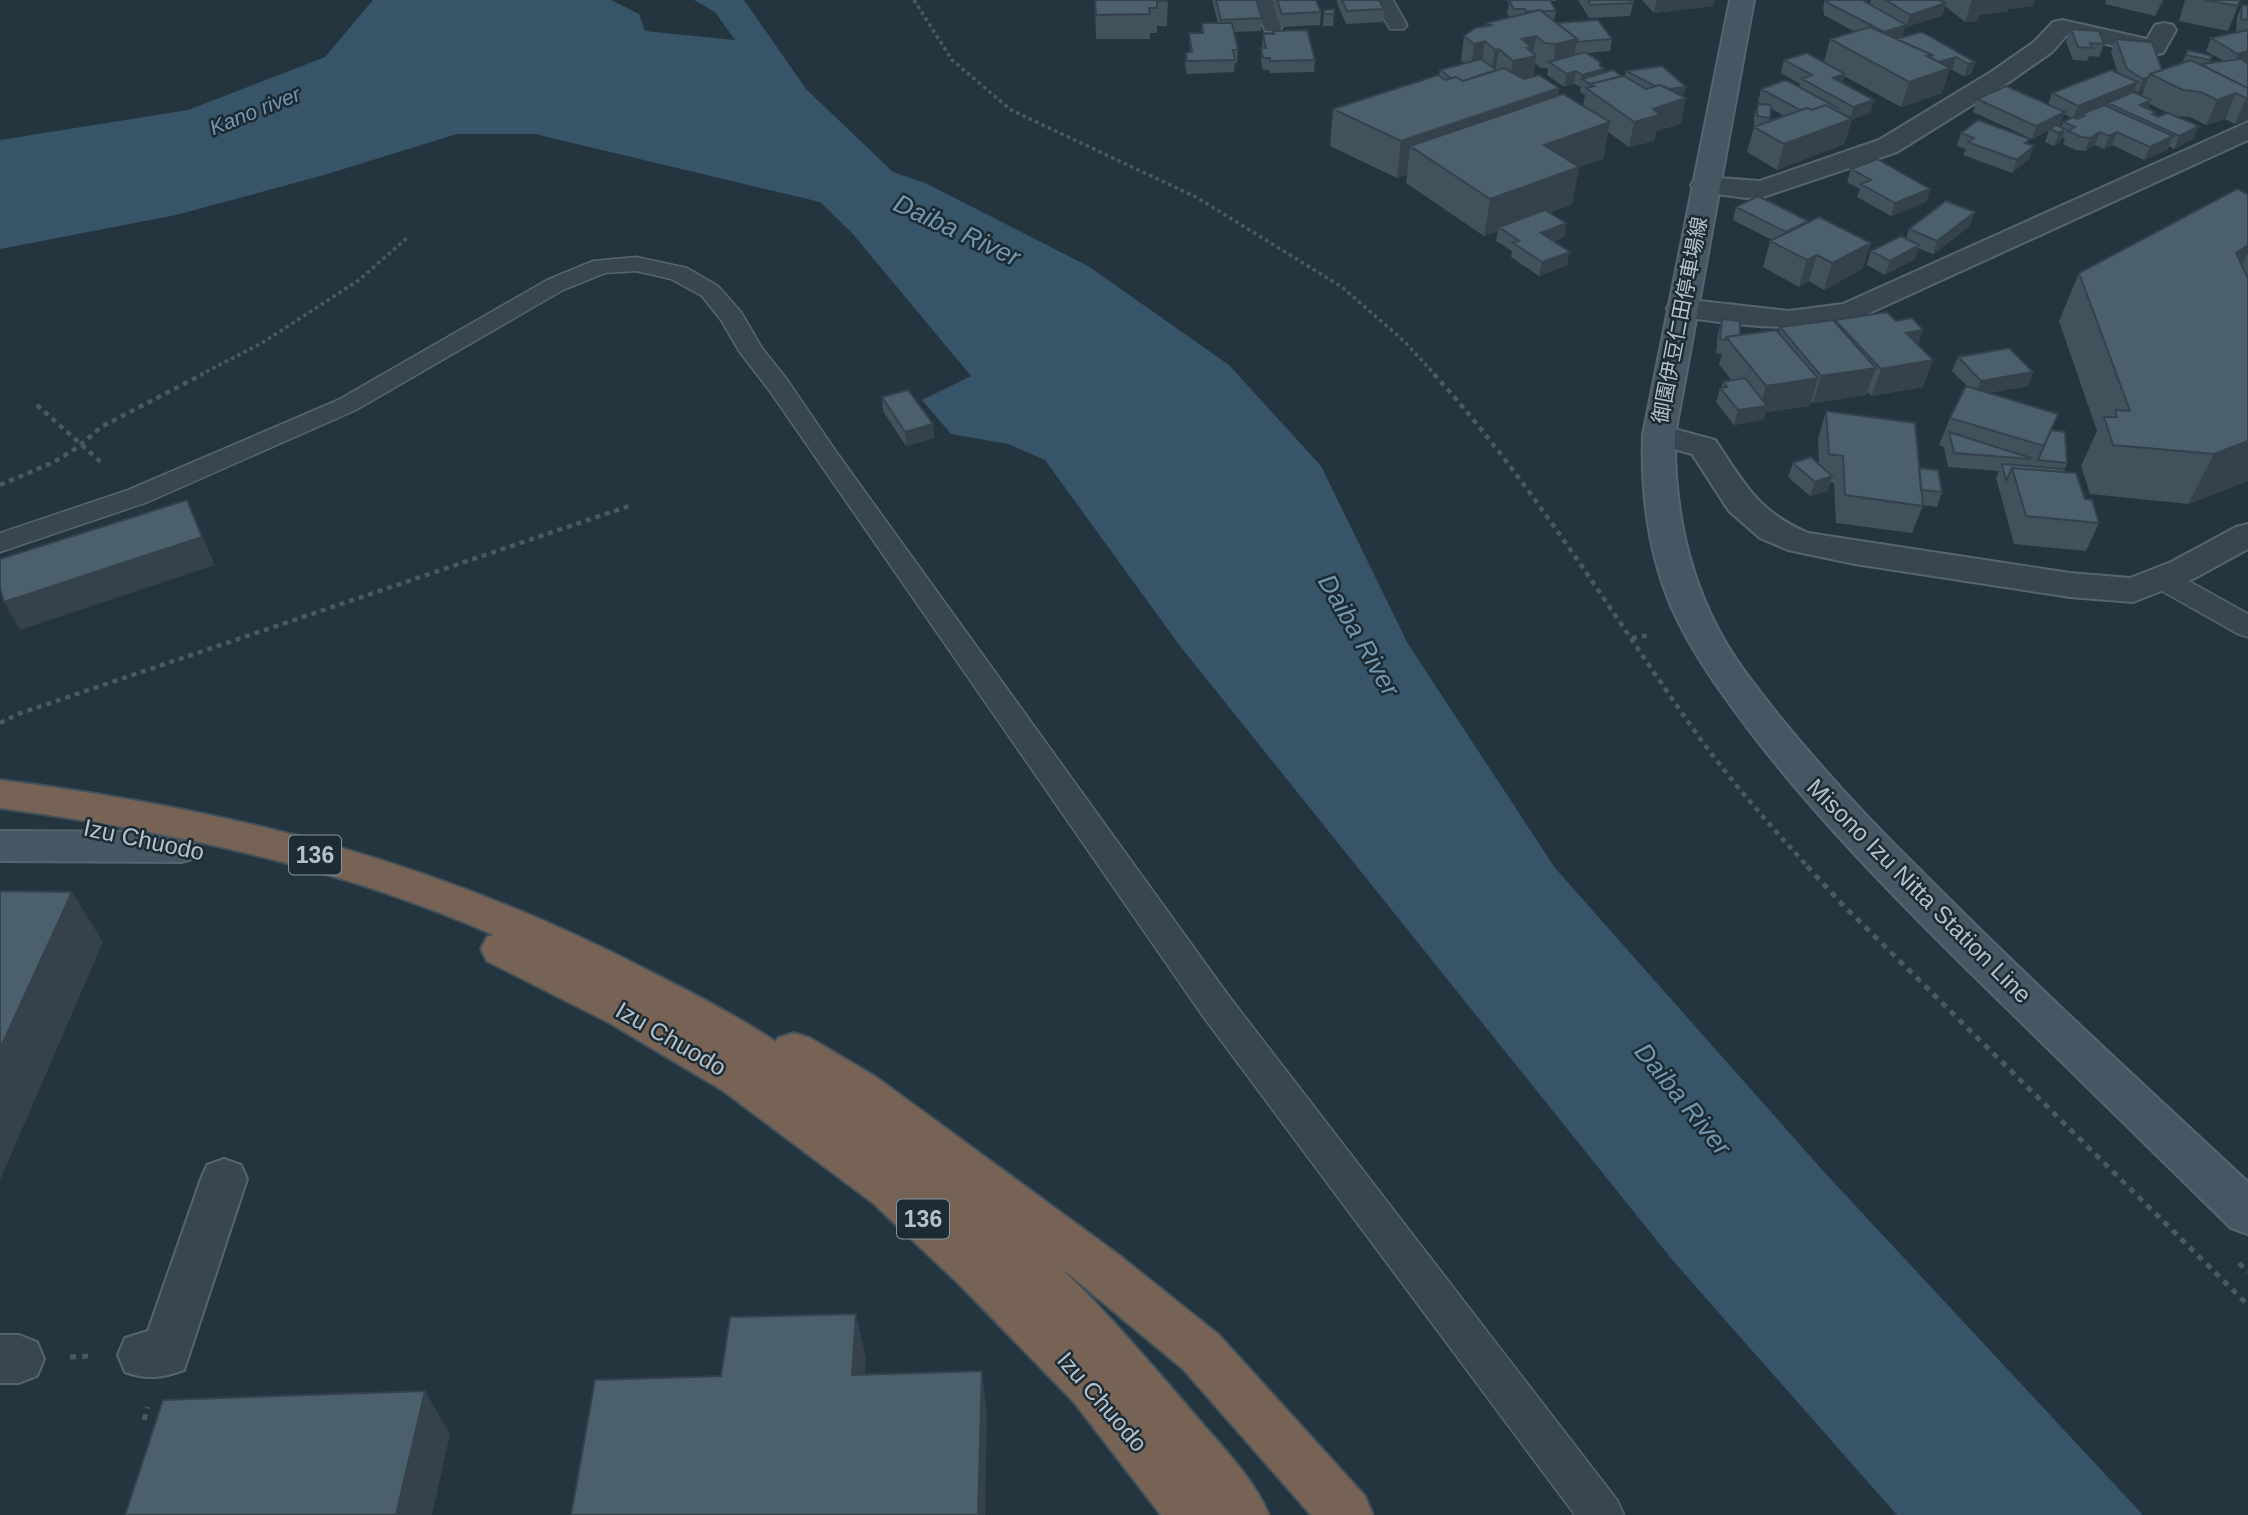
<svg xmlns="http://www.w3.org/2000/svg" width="2248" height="1515" font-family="Arial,'Noto Sans JP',sans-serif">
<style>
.water{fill:#375468}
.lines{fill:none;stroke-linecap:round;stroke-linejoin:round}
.lane-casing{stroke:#56646e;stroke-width:3}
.street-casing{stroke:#56646e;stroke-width:4}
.secondary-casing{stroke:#56646e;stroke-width:4}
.highway-casing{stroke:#43515b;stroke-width:4}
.path-far2{stroke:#445d5c;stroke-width:3.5;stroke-dasharray:3.5 3.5;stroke-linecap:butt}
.path-far1{stroke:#445d5c;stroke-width:4.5;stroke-dasharray:5 5;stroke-linecap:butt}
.path{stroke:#445d5c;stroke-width:5;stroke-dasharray:6 6;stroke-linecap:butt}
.lane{fill:#384650;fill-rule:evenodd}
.street{fill:#384650;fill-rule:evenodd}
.secondary{fill:#465663;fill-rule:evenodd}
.highway{fill:#766355;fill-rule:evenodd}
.wall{fill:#41525d;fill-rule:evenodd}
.shaded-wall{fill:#35424c}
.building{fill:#4c5f6c;stroke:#35424c;stroke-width:2}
.labels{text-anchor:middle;stroke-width:5;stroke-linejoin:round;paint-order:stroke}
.far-water-label{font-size:21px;font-style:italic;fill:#7397af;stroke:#1d2b35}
.far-street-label{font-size:21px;fill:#b4c1cb;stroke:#1d2b35}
.shield{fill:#1d2b35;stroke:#87949e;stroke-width:2}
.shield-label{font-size:23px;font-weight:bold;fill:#b4c1cb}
.street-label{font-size:24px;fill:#b4c1cb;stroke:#1d2b35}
.water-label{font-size:26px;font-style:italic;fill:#7397af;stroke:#1d2b35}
</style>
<rect width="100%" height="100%" fill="#243540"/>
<path class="water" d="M373 0H611L639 14 645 31 735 40 715 12 694 0H744L806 89 893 172 925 183 1088 266 1229 365 1321 466 1408 644 1555 868 1825 1173 2143 1515H1897L1674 1262 1180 646 1045 460 1008 444 951 434 922 400 971 376 852 233 820 202 535 134H457L324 175 176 215 0 249V140L188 110 325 57Z"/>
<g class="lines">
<g class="lane-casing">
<path id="lane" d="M1253 0H1273L1282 27 1279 31H1265Z
M1373 0H1393L1407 25 1404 29H1390Z
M636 257 687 268 718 286 741 312 762 348 788 381 837 453 1228 995 1617 1500 1624 1515H1575L1202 1015 769 390 739 351 721 320 702 296 671 279 636 271 605 273 563 290 356 410 148 502 0 552V533L128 490 338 400 547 280 593 261Z
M2161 569 2171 571 2248 614V637L2238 634 2151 585 2147 578 2151 571Z"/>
</g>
<g class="street-casing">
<path id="street" d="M2062 20 2147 39 2155 25 2164 23 2173 25 2176 30 2163 53 2154 55 2067 35 2052 52 2009 82 1897 152 1763 197 1746 198 1695 191 1691 185 1695 179 1705 177 1760 181 1879 140 1991 72 2034 42 2053 22Z
M2248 122V140L1863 316C1797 334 1749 326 1682 317L1672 314 1667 308 1672 302 1682 299 1789 311 1843 304Z
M1659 425 1715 440C1745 484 1757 511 1808 533L2070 573 2130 578 2171 562 2236 527 2248 524V549L2195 578 2133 602 2070 597 1855 564 1788 550 1760 538 1729 511 1692 454 1648 442 1643 435 1648 428Z
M224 1159 241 1165 247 1179 184 1370C162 1378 147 1380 125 1372L118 1355 125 1338 148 1331 201 1179 207 1165Z
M0 1335H19L37 1342 44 1359 37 1376 19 1383H0Z"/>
</g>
<g class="secondary-casing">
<path id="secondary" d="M1730 0H1754L1675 435C1674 503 1686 568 1718 629 1734 660 1757 688 1779 716 1822 769 1869 820 1918 868 2025 976 2137 1079 2248 1182V1234L2231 1228C2143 1142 2055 1056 1967 969 1893 896 1820 821 1756 739 1724 697 1692 654 1671 606 1648 551 1641 494 1643 435Z
M0 831 181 832 195 836 201 847 195 858 181 862 0 861Z"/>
</g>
<g class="highway-casing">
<path id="highway" d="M0 780C234 810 436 861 647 970 690 992 736 1015 776 1042L778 1038 794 1033 810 1038 876 1077 1119 1255 1219 1335 1365 1496 1373 1515H1311L1183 1369 1060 1267C1108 1313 1152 1365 1195 1415 1221 1446 1253 1477 1269 1515H1161L1073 1401 959 1284 873 1203 722 1090 608 1022 487 961 481 949 487 937 494 935C336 866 171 831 0 808Z"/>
</g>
<path class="path-far2" d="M914 0 952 60 1011 110 1196 197 1342 287 1405 342 1435 375
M200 375 262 343 359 280 407 238"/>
<path class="path-far1" d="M1434 374C1529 479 1603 600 1684 716 1721 770 1765 820 1809 868
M37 405 104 465
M0 485 54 462 78 447 101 427 203 374
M1632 638 1652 635
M0 723 18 714 629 506"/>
<path class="path" d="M1807 866 1842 904 2248 1305
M2239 1263 2248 1272
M70 1357 90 1356
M144 1420 148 1407"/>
<use href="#lane" class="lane"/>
<use href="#street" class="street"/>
<use href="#secondary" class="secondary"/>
<use href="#highway" class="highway"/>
</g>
<path class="wall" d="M1095 0H1168L1167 26H1157V33H1150V39H1096Z
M1212 0H1256L1262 18 1261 31 1234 32 1238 50 1237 63H1235L1234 72 1187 74 1185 65 1186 53H1190L1189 33H1201L1202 23H1218Z
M1274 0H1316L1321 12 1320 25 1281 27 1274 7Z
M1337 0H1379L1384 9 1383 22 1346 24 1337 3Z
M1507 0H1556V1H1550L1556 11 1554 21 1557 23 1612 39 1610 51 1587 53 1604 69 1603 73 1625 76 1626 71 1683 97 1681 124 1656 131 1654 141 1629 147 1608 132 1603 159 1579 167 1572 204 1549 213 1566 223 1564 237 1554 241 1567 265 1539 276 1511 257 1512 251 1496 241 1498 231 1484 236 1406 183 1407 174 1397 178 1330 146 1333 109 1439 76 1440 70 1465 64 1461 60 1464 36 1487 26V23L1510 17 1507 13 1509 4ZM1535 63 1541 68H1548L1547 75 1564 87 1574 84 1581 87 1580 92 1585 95 1583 106 1558 96 1559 88 1533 77Z
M1578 0H1634L1630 16 1589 18Z
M1642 0H1715L1713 6 1654 13Z
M1825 0H1865L1864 1 1870 4 1871 0H2035L2033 6 2008 9V11L1979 15 1977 21 1965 22 1945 6 1942 16 1905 26 1902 37 1975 62 1971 74 1964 76 1952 70H1949L1942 93 1901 107 1844 76 1842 83 1874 100 1870 113 1852 119 1844 144 1777 170 1747 152 1754 127V117L1758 104H1763L1758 102 1761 89 1799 87 1800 84 1781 73 1784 60 1824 62 1830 39 1855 32 1824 15 1823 8ZM1771 108 1784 116 1769 121Z
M2106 0H2164L2155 16 2105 4Z
M2185 0H2240L2238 6 2228 31 2179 21Z
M2242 5 2248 6V63H2247L2248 119 2235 124 2225 119 2206 125 2190 117 2175 116 2193 139 2174 149 2169 146 2167 150 2144 160 2112 145 2104 149 2095 145 2085 151 2076 150 2063 144 2065 139 2062 137 2060 142 2054 146 2045 142 2049 130 2032 139 1973 112 1977 99 2048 105 2052 93 2118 73 2111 52 2116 39 2162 70 2182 63 2186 55 2212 56 2209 63 2224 61 2206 51 2211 38 2238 32H2236L2237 17ZM2134 90 2138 92 2144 90 2141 96 2134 92ZM2150 104 2168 113 2158 117 2154 115 2155 112 2148 109ZM2064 114 2072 118 2063 122 2061 128 2057 126 2060 125Z
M1324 10 1334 14 1333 26H1323Z
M2071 29 2104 44 2099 57 2089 56 2087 61 2073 60 2066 42Z
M1273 31 1315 60 1314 72 1270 73 1269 70H1263L1261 60 1263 34H1273Z
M1961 133 2028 144 2029 159 2012 173 1963 155 1966 149 1957 146Z
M1851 169 1930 189 1926 202 1891 216 1857 197 1860 189 1847 182Z
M2248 194V481L2188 504 2090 494 2081 466 2097 431 2059 321 2079 273Z
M1736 207 1808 222 1871 243 1862 269 1824 290 1809 281 1799 287 1763 267 1770 241 1772 240 1733 220Z
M1970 226 1933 254 1918 248 1915 259 1885 275 1867 265 1871 251 1906 238 1909 229Z
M1722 319 1740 335 1779 333 1780 327 1835 322V320L1918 345 1923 387 1871 396 1868 392 1866 395 1813 403 1811 401 1810 406 1766 412 1763 420 1734 425 1716 402 1720 388H1721L1723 382 1732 381 1719 364 1722 354 1716 353 1718 333Z
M1958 357 2033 372 2028 386 1987 393 2051 430 2067 463 2064 471 2085 499 2099 523 2086 551 2014 544 1996 478 1999 471 1948 467 1944 447 1939 445 1950 418 1967 386 1952 371Z
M882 397 933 424 934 438 906 446 883 411Z
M1826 411 1919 468 1942 492 1937 507 1923 505 1912 533 1836 523 1834 483H1830L1828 491 1810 496 1788 477 1793 463 1819 464 1818 439Z"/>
<path class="shaded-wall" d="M1657 0H1715L1713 6 1654 13Z
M1933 0H1945L1943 4 1946 3 1942 16 1906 27 1910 15Z
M1972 0H2035L2033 6 2008 9V11L1979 15 1977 21 1965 22Z
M2162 0H2164L2155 16Z
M1906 25 1902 38 1880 45 1884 32Z
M1536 36 1532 57 1536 56 1532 81 1509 86 1513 61 1522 39Z
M1577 39 1573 64H1553L1556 44Z
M1485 41 1481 66 1471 69 1474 44Z
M1499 49 1495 74 1491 75 1495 50Z
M2248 51V63L2233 66 2238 54Z
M1932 55 1934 63 1956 57 1952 70H1949L1942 93 1901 107 1909 82 1927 56Z
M1975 62 1971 74 1964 76 1968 64Z
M1604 69 1601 82 1582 79 1580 88 1582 75Z
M1576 71 1574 84 1564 87 1567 74Z
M1845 74 1841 87 1833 78Z
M2149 77 2144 90 2138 92 2143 79Z
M2138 82 2132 95 2108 103 2107 105 2080 115V116L2073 119 2078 106Z
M1686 87 1683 99 1686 98 1681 124 1656 131 1654 141 1629 147 1634 122 1653 109 1663 90Z
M1559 88 1553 124 1410 146 1407 174 1397 178 1401 141Z
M2248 92V119L2235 124 2246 98Z
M2236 93 2225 119 2206 125 2217 100Z
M1874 100 1870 113 1852 119 1844 144 1777 170 1784 144 1850 120 1853 107Z
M2151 100 2146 113 2140 105Z
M2065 112 2060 125 2032 139 2036 126Z
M1610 122 1603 159 1579 167 1572 204 1502 230 1499 227 1498 231 1484 236 1490 199 1544 145Z
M2199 126 2193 139 2174 149 2179 136Z
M2065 129 2060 142 2054 146 2059 133Z
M2100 132 2095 145 2085 151 2090 138Z
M2117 132 2112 145 2104 149 2109 136Z
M2173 136 2167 150 2144 160 2150 147Z
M2034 146 2029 159 2012 173 2017 160Z
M1930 189 1926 202 1891 216 1895 203Z
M1975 212 1970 226 1933 254 1937 241Z
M1566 223 1564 237 1539 246 1541 233Z
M1871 243 1862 269 1824 290 1832 263Z
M1919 245 1915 259 1885 275 1890 261Z
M2248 245V253L2230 289 2236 253Z
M1570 252 1567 265 1539 276 1542 262Z
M1817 255 1809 281 1799 287 1807 260Z
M1923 330 1914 357 1906 333Z
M1933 360 1923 387 1871 396 1881 369Z
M1876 368 1866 395 1813 403 1821 376Z
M2033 372 2028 386 1975 395 1981 381Z
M1818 378 1810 406 1766 412 1763 420 1734 425 1738 410 1760 407 1766 386Z
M933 424 934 438 906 446 905 432Z
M2248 441V481L2188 504 2214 454Z
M1832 476 1828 491 1810 496 1815 482Z
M187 500 215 565 20 630 4 602Z
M72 892 103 942 0 1180V1049Z
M856 1314 866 1358 862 1418 852 1375Z
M982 1371 987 1414 985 1515H978Z
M425 1391 450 1434 432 1515H396Z"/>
<path class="building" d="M1095 0H1168V1H1157V8H1149L1150 14 1096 15Z
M1216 0H1256L1262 18 1221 20Z
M1277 0H1316L1321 12 1282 14Z
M1342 0H1379L1384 9 1347 11Z
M1516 0H1550L1556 11H1542L1540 10 1526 12 1525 9H1514L1509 1Z
M1588 0H1631L1633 3 1591 5Z
M1827 0H1862L1906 25 1884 32 1828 3Z
M1886 0H1939L1946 3 1910 15Z
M2205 0H2240L2238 6Z
M2242 5 2248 6V20L2241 19Z
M1334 9V14H1324V10Z
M1540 10 1577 39 1556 44 1545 43 1536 36 1522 39 1532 48H1527L1536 56 1513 61 1499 49 1495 50 1485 41 1474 44 1464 36 1475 28 1491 25 1487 23Z
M1598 20 1612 39 1577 42V39L1557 23Z
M1202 23H1232L1238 50H1233L1235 60 1187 61 1186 53 1192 52 1189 33H1203Z
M1870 27 1932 55 1927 56 1950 68 1909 82 1830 39Z
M2071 29 2099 31 2104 44 2090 43 2092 48 2078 47Z
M1307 30 1315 60 1270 61V58H1263L1261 48H1266L1263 34H1274L1273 31Z
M2248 30V51L2238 54 2211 38Z
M1922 32 1975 62 1968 64 1956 57 1939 62 1931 58 1932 55 1896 39Z
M2116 39 2152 42 2162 70 2150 74 2149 77 2143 79 2127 69Z
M2188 50 2212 56 2210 60 2186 55Z
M1585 52 1600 62V66L1604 69 1582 75 1576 71 1567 74 1549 62Z
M1807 53 1845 74 1833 78 1874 100 1853 107 1802 79 1812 75 1784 60Z
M1481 59 1496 70 1463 81 1456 77 1451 78 1440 70Z
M2241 59 2248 64V88L2208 68 2202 64Z
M2191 60 2248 88V98H2246L2236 93 2217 100 2201 92 2183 90 2150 74Z
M1662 66 1686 87 1669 89 1660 85 1655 86 1626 71Z
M1504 68 1524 79 1539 75 1559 88 1401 141 1333 109 1438 75 1445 80 1456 77 1463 81Z
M1613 70 1622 76 1590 84 1582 79Z
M2111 70 2138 82 2078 106 2052 93Z
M1624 76 1646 89 1660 85 1686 98 1653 109 1660 115 1634 122 1586 88 1594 86 1589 84Z
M1786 80 1838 108 1835 110 1826 105 1811 110 1807 108 1800 110 1761 89Z
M2006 86 2065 112 2036 126 1977 99Z
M2133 92 2151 100 2140 105 2155 112 2152 114 2158 117 2168 113 2199 126 2179 136 2108 103Z
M1563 94 1610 122 1544 145 1579 167 1490 199 1410 146Z
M1758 104 1771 105 1770 118 1757 116Z
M1826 105 1852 119 1784 144 1754 127 1807 108 1811 110Z
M2104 105 2173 136 2150 147 2117 132 2109 136 2100 132 2090 138 2081 137 2068 131 2075 127 2063 122 2073 117 2077 119 2084 116 2080 115Z
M1978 120 2030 139 2025 143 2034 146 2017 160 1968 142 1974 138 1961 133Z
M2056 125 2065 129 2059 133 2050 129Z
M1877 159 1930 189 1895 203 1861 184 1871 180 1851 169Z
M2237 189 2248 194V245L2236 253 2248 278V441L2214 454 2113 445 2104 417H2117L2115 410 2130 411 2079 273Z
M1758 196 1808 221 1786 232 1736 207Z
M1946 201 1975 212 1937 241 1909 229Z
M1545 210 1566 223 1541 233 1570 252 1542 262 1513 243 1519 241 1499 227Z
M1819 217 1871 243 1832 263 1817 255 1807 260 1770 241Z
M1901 236 1919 245 1890 261 1871 251Z
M1887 312 1896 321 1912 318 1923 330 1906 333 1933 360 1881 369 1835 320Z
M1722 319 1740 321V335L1726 337V340L1720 339Z
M1833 320 1876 368 1821 376 1780 327Z
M1776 330 1818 378 1766 386 1726 337Z
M2009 348 2033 372 1981 381 1958 357Z
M1745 378 1767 406 1738 410 1720 388 1727 387 1723 382Z
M1966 386 2058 414 2044 446 1950 418Z
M908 390 933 424 905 432 882 397Z
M1826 411 1915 423 1923 506 1845 495 1843 456 1829 454Z
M2051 430 2065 432 2067 463 2038 460Z
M1949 432 2031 458 2030 459 1954 453Z
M1811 457 1832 476 1815 482 1793 463Z
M2002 464 2064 469 2065 472 2012 468 2006 481Z
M1919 468 1938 470 1942 492 1921 490Z
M2012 468 2076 473 2085 499 2092 500 2099 523 2026 516Z
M187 500 202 537 4 602 0 587V559Z
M0 891 72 892 0 1049Z
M856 1314 852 1375 982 1371 978 1515H571L595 1380 721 1376 730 1317Z
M425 1391 396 1515H125L163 1400Z"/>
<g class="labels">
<g class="far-water-label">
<text transform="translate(255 111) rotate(-22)" y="7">Kano river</text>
</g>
<g class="far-street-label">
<text transform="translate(1680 320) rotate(-79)" y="7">御園伊豆仁田停車場線</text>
</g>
<g class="shield">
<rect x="289" y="835.5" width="52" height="39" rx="5"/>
<rect x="897" y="1199.5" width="52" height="39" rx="5"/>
</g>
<g class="shield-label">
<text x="315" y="863">136</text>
<text x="923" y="1227">136</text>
</g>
<g class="street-label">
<text transform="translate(144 840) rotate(12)" y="8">Izu Chuodo</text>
<text transform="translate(1919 891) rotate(45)" y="8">Misono Izu Nitta Station Line</text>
<text transform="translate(671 1039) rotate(30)" y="8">Izu Chuodo</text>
<text transform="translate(1102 1402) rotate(49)" y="8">Izu Chuodo</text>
</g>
<g class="water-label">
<text transform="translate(957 230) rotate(25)" y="9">Daiba River</text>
<text transform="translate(1359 635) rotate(60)" y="9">Daiba River</text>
<text transform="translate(1683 1099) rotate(51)" y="9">Daiba River</text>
</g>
</g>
</svg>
